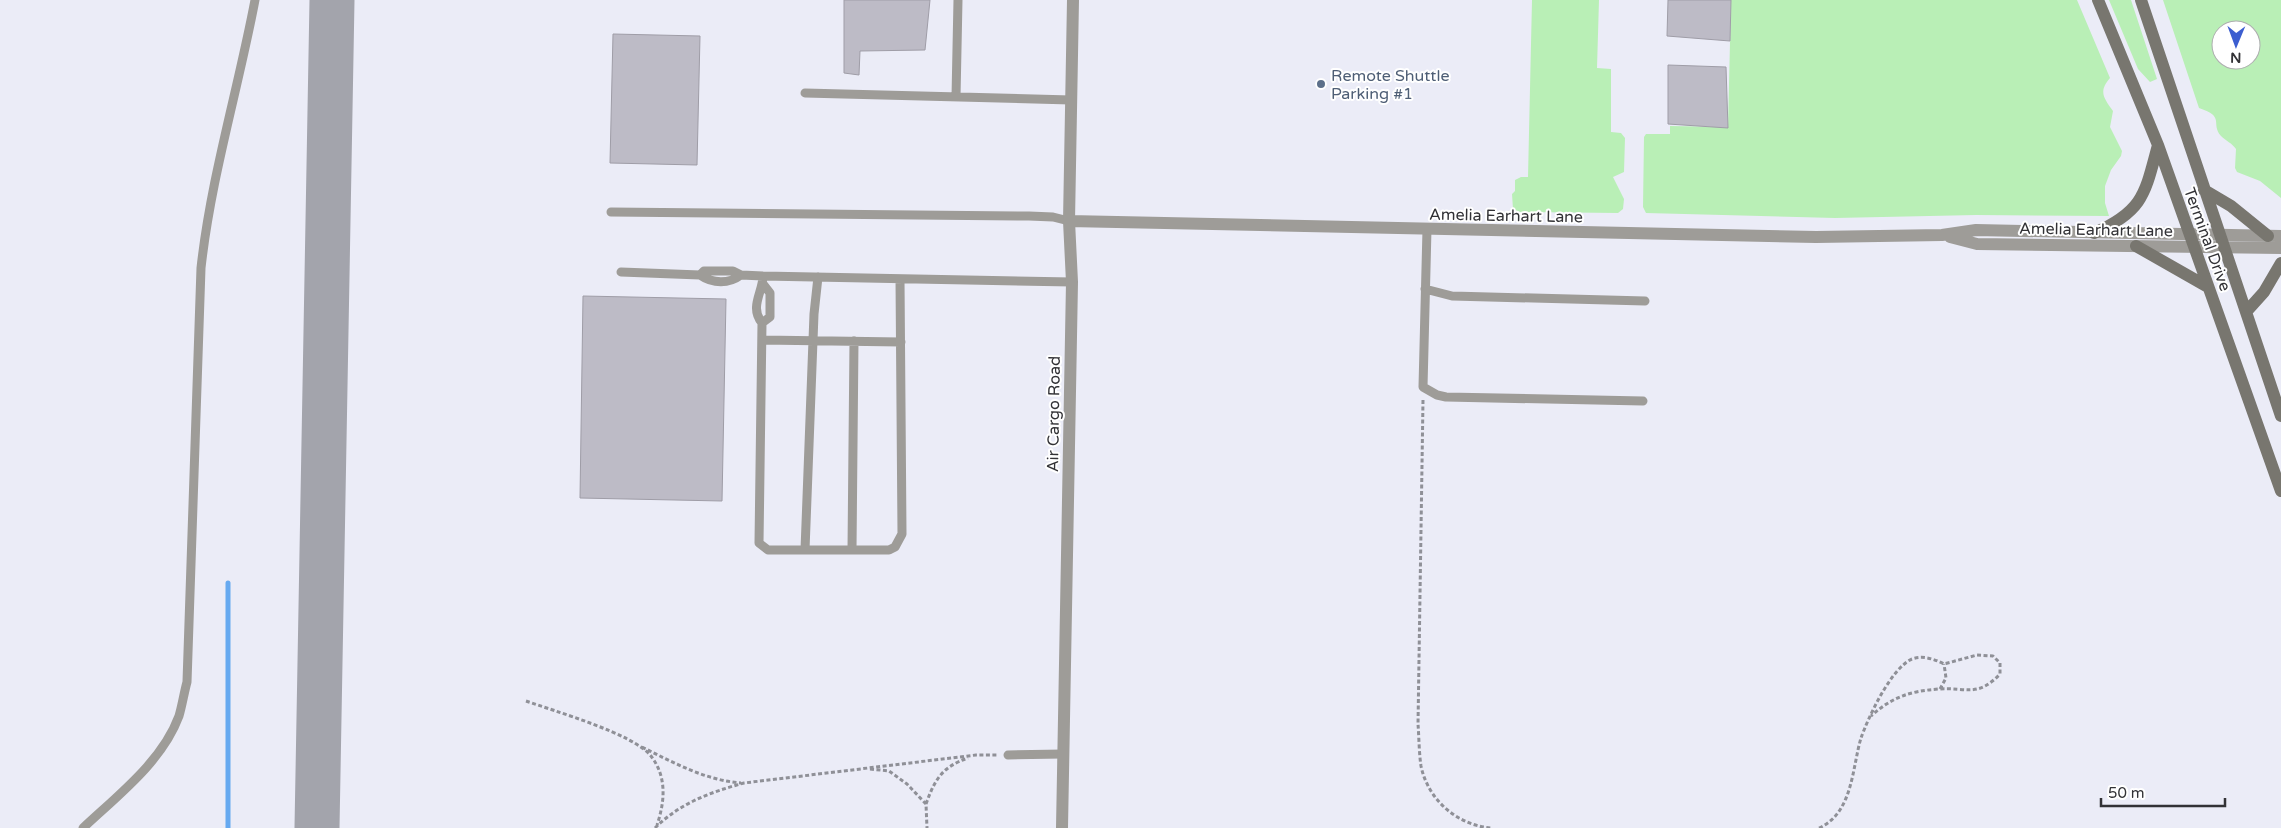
<svg xmlns="http://www.w3.org/2000/svg" width="2281" height="828" font-family="'Varela Round',sans-serif">
<style>
.green{fill:#b9efb6;fill-rule:evenodd}
.lines{fill:none;stroke-linecap:round;stroke-linejoin:round}
.stream{stroke:#66a9f0;stroke-width:5}
.taxiway{stroke:#a3a4ac;stroke-width:45}
.building{fill:#bdbbc6;stroke:#9f9da7}
.path{stroke:#8f9097;stroke-width:3;stroke-dasharray:4 2.5;stroke-linecap:butt}
.service{stroke:#9e9c98;stroke-width:9}
.tertiary{stroke:#9e9c98;stroke-width:12}
.secondary{stroke:#78766f;stroke-width:12}
.service-dot{fill:#5c6f8a;stroke:#fff;stroke-width:2}
.labels{text-anchor:middle;stroke-width:4;stroke-linejoin:round;paint-order:stroke}
.service-label{font-size:16px;fill:#4e5e75;stroke:#fff;text-anchor:start}
.street-label{font-size:16px;fill:#323236;stroke:#fff}
</style>
<rect width="100%" height="100%" fill="#ebecf7"/>
<path class="green" d="M1532 0H1599L1597 68 1611 69V132L1621 133 1625 138 1624 172 1613 177 1624 199 1623 209 1618 213 1519 212 1513 209 1512 194 1515 191V180L1521 177H1528Z
M1731 0H2077L2110 78C2098 92 2104 98 2113 111L2110 127 2122 151 2121 156 2111 170 2105 186V203L2109 216 1976 215 1835 218 1646 213 1643 207 1644 137 1646 134H1670V126L1728 127Z
M2109 0H2131L2157 79 2150 82 2138 69Z
M2163 0H2281V198L2260 181 2237 172 2235 168 2236 149C2232 143 2226 141 2221 136 2210 123 2226 117 2199 108ZM2221 30H2251V60H2221Z"/>
<g class="lines">
<path class="stream" d="M228 583V828"/>
<path class="taxiway" d="M317 828 332 0"/>
</g>
<path class="building" d="M844 0H930L925 50 860 51 859 75 844 73Z
M1668 0H1731L1730 41 1667 36Z
M613 34 700 36 697 165 610 163Z
M1668 65 1726 67 1728 128 1668 124Z
M583 296 726 299 722 501 580 498Z"/>
<g class="lines">
<path class="path" d="M1423 400 1418 724C1419 737 1419 753 1421 766 1428 800 1457 825 1491 828
M1940 689 1946 678 1944 664
M526 701C554 711 634 734 651 756 667 777 665 801 657 825
M642 747C674 763 705 780 741 783
M870 769 889 771 907 784 926 804 927 828
M926 804C935 779 942 767 968 758
M655 828C680 803 711 792 744 783L976 755H997
M1819 828C1853 813 1852 768 1861 738 1868 718 1891 668 1912 659 1923 655 1934 659 1944 664L1977 655 1993 656 2000 663V674C1977 698 1967 687 1939 689 1910 691 1892 697 1871 716"/>
<path class="service" d="M805 93 1071 100
M956 97 958 0
M611 212 1029 216 1053 217 1069 221
M1427 229 1423 387 1437 395 1446 397 1643 401
M621 272 700 275
M741 275C729 284 713 284 700 275L704 271H733L741 275 763 276 1072 282
M763 276C763 292 749 307 762 323L770 317V293L763 284
M1425 289 1452 296 1645 301
M762 323 759 543 768 550H889L895 547 902 534 900 279
M762 340 901 342
M805 550 814 314 818 277
M852 550 854 341
M1008 755 1063 754
M83 828C117 796 162 762 179 716 182 706 184 693 187 682L201 268C211 177 238 90 255 0"/>
<path class="tertiary" d="M1069 221 1816 237 1942 235 1976 230 2281 236
M1950 237 1977 244 2281 248
M1062 828 1072 282 1069 221 1073 0"/>
<path class="secondary" d="M2098 0 2158 145 2281 491
M2141 0 2281 416
M2204 190 2231 206 2268 236
M2094 233C2144 211 2145 193 2158 145
M2136 246 2208 287
M2246 312 2264 292 2281 263"/>
</g>
<circle class="service-dot" cx="1321" cy="84" r="5"/>
<g class="labels">
<g class="service-label">
<text x="1331" y="81">Remote Shuttle<tspan x="1331" dy="18">Parking #1</tspan></text>
</g>
<g class="street-label">
<text transform="translate(1506 215) rotate(1)" y="6">Amelia Earhart Lane</text>
<text transform="translate(2096 229) rotate(1)" y="6">Amelia Earhart Lane</text>
<text transform="translate(2208 239) rotate(70)" y="6">Terminal Drive</text>
<text transform="translate(1053 414) rotate(-89)" y="6">Air Cargo Road</text>
</g>
</g>
<g transform="translate(2236 45) rotate(181)"><circle r="24" fill="#ffffff" stroke="#adadaf"/>
<path d="M0-4L9 19L0 12L-9 19Z" fill="#3c5ed0"/>
<text y="-8" font-size="14" font-weight="bold" text-anchor="middle" fill="#323236">N</text>
</g>
<path d="M2101 798v8h124v-8" fill="none" stroke="#323236" stroke-width="2.5"/>
<text x="2108" y="798" font-size="15" fill="#323236" stroke="#ffffff" stroke-width="4" paint-order="stroke">50 m</text>
</svg>
